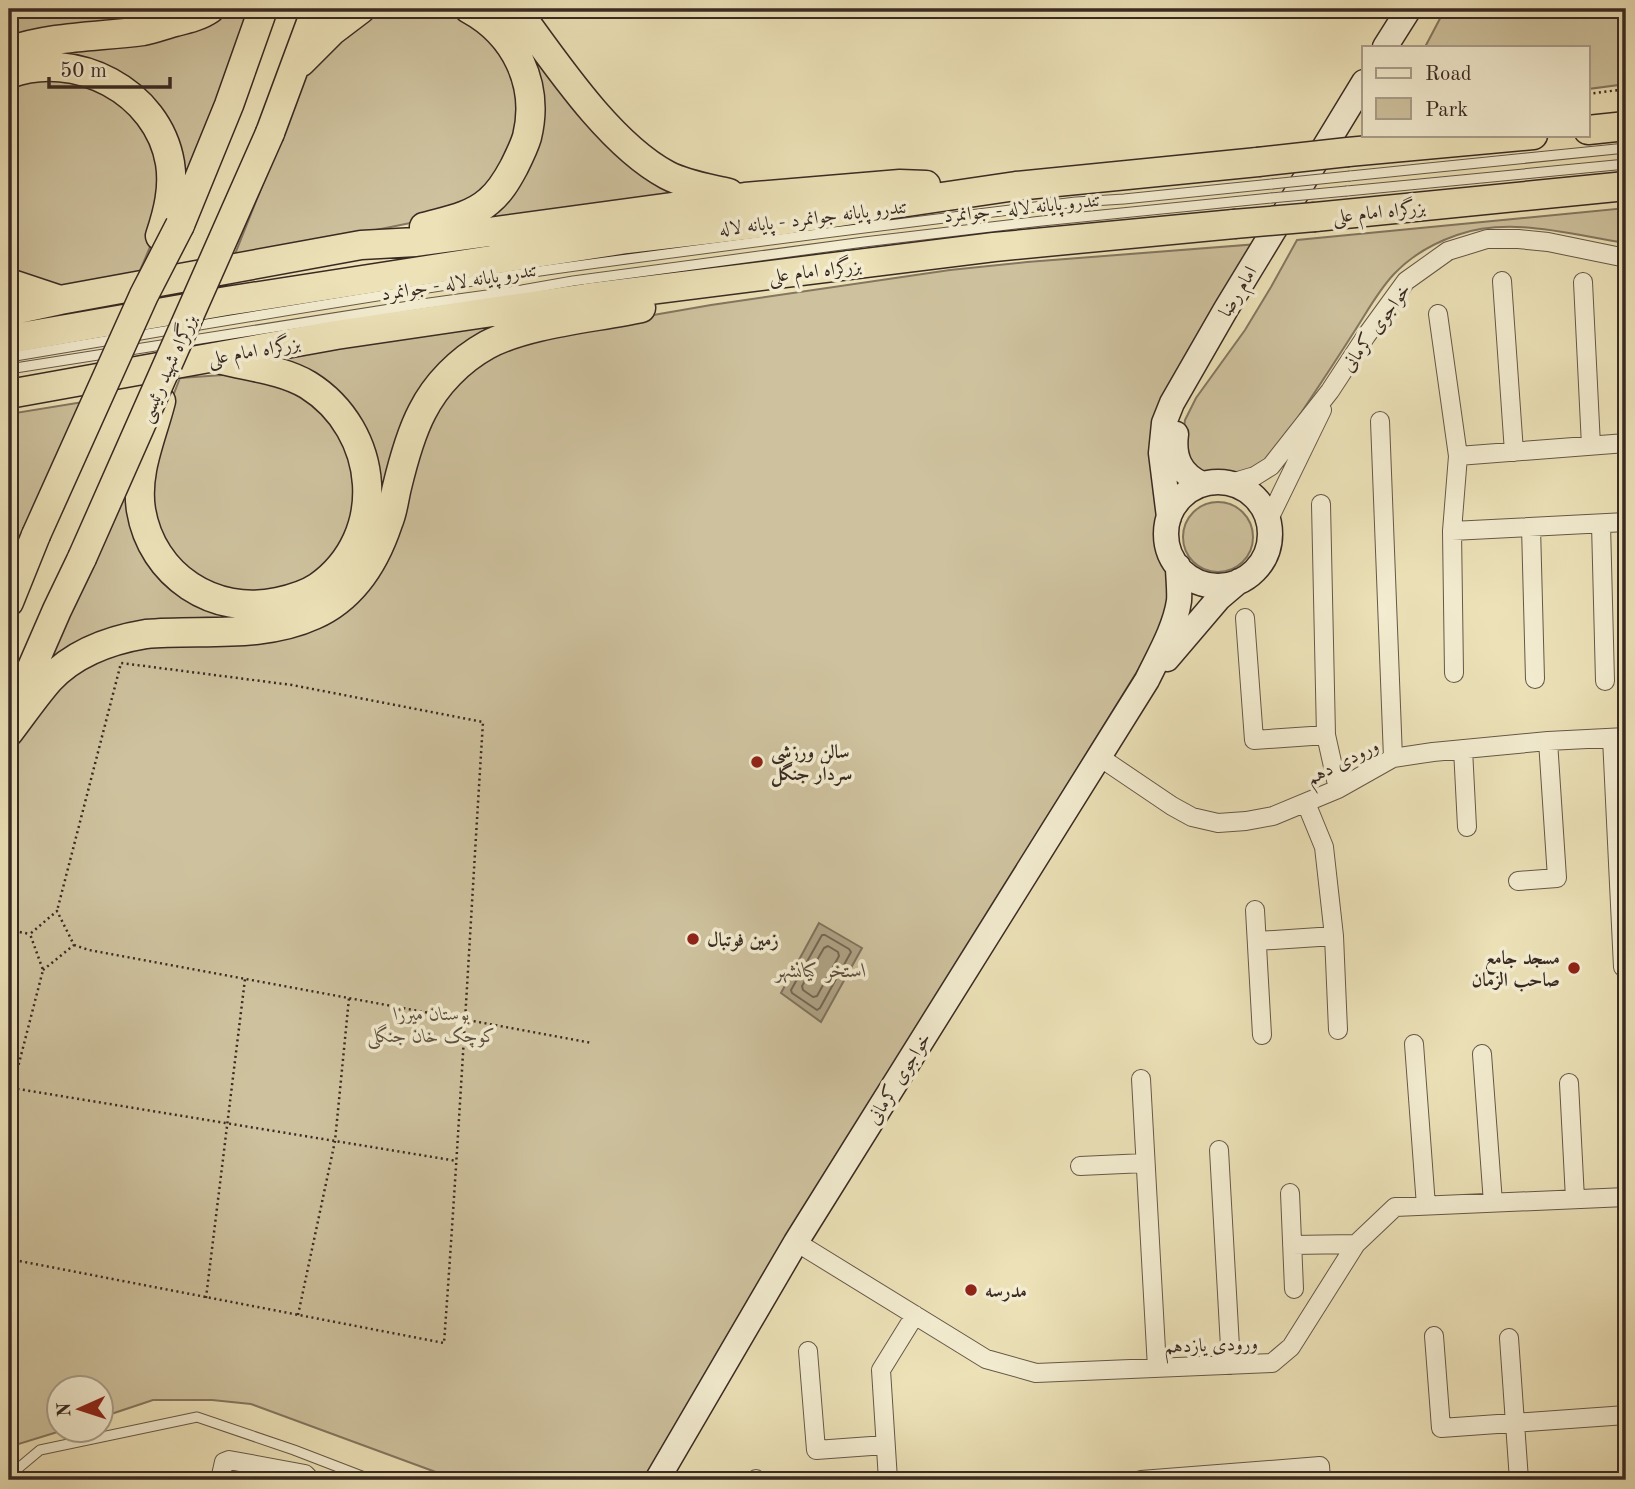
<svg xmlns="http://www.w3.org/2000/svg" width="1635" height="1489" font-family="'Old Standard TT',Amiri,serif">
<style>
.green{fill:#cec29e;stroke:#847660;stroke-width:2}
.water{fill:#afa385;stroke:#80735e;stroke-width:2}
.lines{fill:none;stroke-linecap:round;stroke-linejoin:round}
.shore{stroke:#746654;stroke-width:2}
.service-casing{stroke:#665848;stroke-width:11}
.minor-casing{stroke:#665848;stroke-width:20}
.secondary-casing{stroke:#392a23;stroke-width:27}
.trunk-casing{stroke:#392a23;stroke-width:31}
.path{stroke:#392a23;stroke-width:2.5;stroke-dasharray:2 3.5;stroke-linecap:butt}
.service{stroke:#f3ecd0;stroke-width:9}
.minor{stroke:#f3ecd0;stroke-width:18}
.secondary{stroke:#f3ecd0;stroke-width:24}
.trunk{stroke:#ece1b7;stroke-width:28}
.service-bridge-casing{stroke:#665848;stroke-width:11;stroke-linecap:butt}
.trunk-bridge-casing{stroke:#392a23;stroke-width:31;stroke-linecap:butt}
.service-bridge{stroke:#f3ecd0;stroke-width:9}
.trunk-bridge{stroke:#ece1b7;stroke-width:28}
.poi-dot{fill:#8f2418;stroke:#f3ecd0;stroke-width:2.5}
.labels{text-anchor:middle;stroke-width:7;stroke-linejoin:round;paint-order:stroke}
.street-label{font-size:19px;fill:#392a23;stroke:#f3ecd0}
.poi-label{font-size:19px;font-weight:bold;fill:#392a23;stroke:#f3ecd0;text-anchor:start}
.park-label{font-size:19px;font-style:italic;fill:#5e5042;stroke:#f3ecd0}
.water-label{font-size:21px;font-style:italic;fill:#5c4e40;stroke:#f3ecd0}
</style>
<rect width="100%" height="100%" fill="#ece1b7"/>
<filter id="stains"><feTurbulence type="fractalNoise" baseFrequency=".00286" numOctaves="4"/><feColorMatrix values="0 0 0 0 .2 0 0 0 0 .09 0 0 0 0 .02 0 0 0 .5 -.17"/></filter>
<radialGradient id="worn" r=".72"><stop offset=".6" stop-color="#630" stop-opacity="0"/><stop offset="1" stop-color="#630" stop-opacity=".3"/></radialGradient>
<path class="green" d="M9 9H192L9 42Z
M224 9H254L166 237V128L34 52 206 20Z
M381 9H447L463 15 506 53 523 127 492 188 430 219 233 259 305 78 340 33 369 14Z
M483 9H507L563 82 711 197 473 220 540 100Z
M1445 9H1626V84L1588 89V47H1425Z
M69 75 127 104 164 164 153 240 139 273 85 285 52 286 9 278V84Z
M1626 208V243C1572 235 1511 216 1457 235 1434 243 1411 256 1394 274 1377 292 1366 314 1352 335 1335 362 1317 389 1299 416 1287 435 1276 456 1255 468 1237 478 1217 477 1198 473L1182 445 1185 420 1196 398 1245 330 1271 287 1297 240Z
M1259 244 1173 394 1162 511 1158 536 1159 547 1167 568 1172 593 1154 644 1085 756 647 1480H452V1478L251 1404 212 1400H153L102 1417V1388H60V1430H64L9 1447V756L19 733 50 689 112 648 318 620 419 433 464 367 544 334 711 305 950 270 1027 262Z
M642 304C615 309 587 314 559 319 537 323 513 327 493 337 435 364 414 411 397 470 393 486 391 505 384 521 370 556 353 582 322 604 302 618 274 622 251 623 166 630 98 614 36 688L88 573 104 527 153 419C146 441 140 462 135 485 134 490 132 496 132 501 133 509 137 518 140 526 141 533 143 540 145 546 163 588 210 610 253 613 276 615 303 605 323 592 335 584 344 572 352 561 365 544 375 519 374 497 374 479 370 462 365 445 354 408 320 379 284 368 274 364 263 364 252 362L427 333Z
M237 374 291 383 349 436 356 524 322 576 244 599 174 565 146 499 166 414 180 378Z
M83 402 11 555 9 560V414Z
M1183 537a35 35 0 1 1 70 0a35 35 0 1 1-70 0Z"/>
<path class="water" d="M819 923 862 948 821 1022 781 993Z"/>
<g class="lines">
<path class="shore" d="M822 935H825L849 949 851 952 820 1008 817 1010 792 993 791 990Z
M828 946 838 952 839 956 817 996 813 997 803 990 802 986 824 948Z"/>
<g class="service-casing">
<path id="service" d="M1350 176 1626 148
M1347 191 1626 164
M9 357C190 327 372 295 554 269 728 245 902 223 1076 202L1124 199 1272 184
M9 369 422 304 522 290 573 281 864 242 1042 221 1271 198
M9 1476 40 1450 197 1417 294 1450 372 1480"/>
</g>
<g class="minor-casing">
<path id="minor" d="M1502 281 1514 452
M1583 282 1591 446
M1438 314 1458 456 1452 531 1626 522
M1380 421 1393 758
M1458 456 1626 443
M1231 483 1255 476 1271 466 1330 391 1366 336 1406 281 1448 251 1487 239H1518L1548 242 1626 258
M1321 504 1326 735 1338 789
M1268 521 1322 410
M1601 524 1605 681
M1531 527 1535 679
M1452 531 1454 673
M1245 618 1254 740 1326 735
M1612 738 1623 967H1626
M1463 749 1467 827
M1098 756 1172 806 1192 817 1218 823 1246 821 1273 816 1338 789 1393 758 1433 752 1548 741 1626 737
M1306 803 1324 847 1334 936 1338 1030
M1518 881 1557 878 1548 741
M1255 910 1262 1035
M1257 941 1334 936
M1414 1044 1426 1206
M1482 1054 1493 1203
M1141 1079 1157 1368
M1569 1083 1575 1199
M1219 1150 1231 1365
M1080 1166 1145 1163
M1290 1193 1294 1289
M796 1242 986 1359 1036 1373 1272 1363 1291 1347 1356 1244 1395 1207 1626 1197
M1292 1245 1356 1244
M1434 1336 1441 1428 1626 1415
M1509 1338 1519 1480
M808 1351 816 1450 885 1445
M756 1479V1480
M220 1480 224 1462 229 1460 305 1474 308 1477 309 1480
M888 1480 881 1370 915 1315
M1141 1480 1320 1466 1321 1480"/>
</g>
<g class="secondary-casing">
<path id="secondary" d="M1385 47 1409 9
M1176 434C1173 457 1180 474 1202 484
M1166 534a52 52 0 1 1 104 0a52 52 0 1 1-104 0Z
M1169 517 1161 453 1164 423 1172 403 1226 309 1364 82
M1167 659 1219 598 1239 581
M657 1480 796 1242 1147 680C1159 655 1175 628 1179 601 1180 590 1178 577 1178 566"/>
</g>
<g class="trunk-casing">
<path id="trunk" d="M516 9C555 62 609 144 667 175 686 185 708 188 729 193
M9 51C52 36 98 37 143 31 154 29 164 25 175 22 187 19 200 16 210 9
M301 62 332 31 361 9
M9 74C75 49 158 91 170 163 174 188 168 212 160 236
M1588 130 1626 126
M270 133 316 9
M1348 152 1533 135
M1315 217 1626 186
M180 225 229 105 263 9
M424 227C445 221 471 217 489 201 500 192 507 180 514 167 519 157 524 147 527 137 540 84 515 34 469 9
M9 283 57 299
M9 311 60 300 361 245 416 242 745 197 900 184 926 185
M9 339 227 301 627 239 772 222 1016 186 1258 162
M9 394 336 335 586 298 994 247 1234 224
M161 401C152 437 135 472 141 510 152 576 214 616 278 602 292 599 306 595 318 587 390 536 380 430 308 385 283 370 250 367 222 360
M9 602 36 535
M13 711 57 610 82 558
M9 732C22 715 35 696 49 680 74 653 110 640 146 634 201 629 262 639 314 615 352 598 375 562 388 523 393 512 394 499 397 487 403 462 410 435 422 412 436 384 460 360 487 345 528 323 595 318 641 308"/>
</g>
<path class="path" d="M1588 94 1626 89
M9 930 30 934
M74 945 89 950 592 1043
M12 1088 457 1161
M9 1102 43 970 30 934 57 911 74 945 43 970
M9 1259 444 1343C459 1137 470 929 483 722L292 685 121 663 57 911
M206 1298 245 979
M298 1315 335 1141 349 998"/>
<use href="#service" class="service"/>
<use href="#minor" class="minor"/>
<use href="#secondary" class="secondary"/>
<use href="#trunk" class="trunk"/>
<g class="service-bridge-casing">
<path id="service-bridge" d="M1272 184 1350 176
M1271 198 1347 191"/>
</g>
<g class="trunk-bridge-casing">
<path id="trunk-bridge" d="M1258 162 1348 152
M1234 224 1315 217
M36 535 144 295 180 225
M82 558 270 133"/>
</g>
<use href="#service-bridge" class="service-bridge"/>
<use href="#trunk-bridge" class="trunk-bridge"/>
</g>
<g class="poi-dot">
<circle cx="757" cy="762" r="7"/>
<circle cx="693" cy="939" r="7"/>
<circle cx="1574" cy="968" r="7"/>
<circle cx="971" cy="1290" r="7"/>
</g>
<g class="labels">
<g class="street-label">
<text transform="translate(1022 207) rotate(-6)" y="7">تندرو پایانه لاله - جوانمرد</text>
<text transform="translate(1379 211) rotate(-6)" y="7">بزرگراه امام علی</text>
<text transform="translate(813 217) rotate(-7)" y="7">تندرو پایانه جوانمرد - پایانه لاله</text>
<text transform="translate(815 270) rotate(-7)" y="7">بزرگراه امام علی</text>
<text transform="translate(459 281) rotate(-9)" y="7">تندرو پایانه لاله - جوانمرد</text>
<text transform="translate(1237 291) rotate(-59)" y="7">امام رضا</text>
<text transform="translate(1375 327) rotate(-54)" y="7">خواجوی کرمانی</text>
<text transform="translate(254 350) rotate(-10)" y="7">بزرگراه امام علی</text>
<text transform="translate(167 368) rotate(-66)" y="7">بزرگراه شهید رئیسی</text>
<text transform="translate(1342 761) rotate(-27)" y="7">ورودی دهم</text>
<text transform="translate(898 1078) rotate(-58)" y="7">خواجوی کرمانی</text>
<text transform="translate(1211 1344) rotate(-2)" y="7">ورودی یازدهم</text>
</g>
<g class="poi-label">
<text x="771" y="758">سالن ورزشی<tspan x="771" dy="22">سردار جنگل</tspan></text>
<text x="707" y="946">زمین فوتبال</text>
<text x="1560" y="964" text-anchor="end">مسجد جامع<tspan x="1560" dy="22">صاحب الزمان</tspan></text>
<text x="985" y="1297">مدرسه</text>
</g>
<g class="park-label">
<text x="432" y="1020">بوستان میرزا<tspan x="432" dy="22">کوچک خان جنگلی</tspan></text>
</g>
<g class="water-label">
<text x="821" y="977">استخر کیانشهر</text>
</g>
</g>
<rect width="1635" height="1489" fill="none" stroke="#ece1b7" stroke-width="35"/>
<rect x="10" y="10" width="1614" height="1468" fill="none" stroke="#392a23" stroke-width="3.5"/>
<rect x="18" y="18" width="1600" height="1454" fill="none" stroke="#392a23" stroke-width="2"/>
<rect x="1362" y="46" width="228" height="91" fill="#f3ecd0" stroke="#a99e8b" stroke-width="2"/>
<rect x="1376" y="68" width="35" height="10" fill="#f3ecd0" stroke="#a99e8b" stroke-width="2"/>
<text x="1425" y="80" font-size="21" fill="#392a23">Road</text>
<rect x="1376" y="98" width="35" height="21" fill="#cec29e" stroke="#a99e8b" stroke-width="2"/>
<text x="1425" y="116" font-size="21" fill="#392a23">Park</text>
<g transform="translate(80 1409) rotate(267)"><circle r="33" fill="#f3ecd0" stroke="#a99e8b" stroke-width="2"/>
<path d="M0-5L12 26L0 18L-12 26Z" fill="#8f2418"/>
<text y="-10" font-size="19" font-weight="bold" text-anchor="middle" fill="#392a23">N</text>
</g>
<path d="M49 77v10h121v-10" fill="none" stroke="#392a23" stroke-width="3.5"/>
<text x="60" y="77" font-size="21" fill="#392a23" stroke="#f3ecd0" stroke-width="5" paint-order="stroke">50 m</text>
<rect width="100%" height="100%" filter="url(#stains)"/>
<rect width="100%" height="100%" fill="url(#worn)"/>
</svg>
